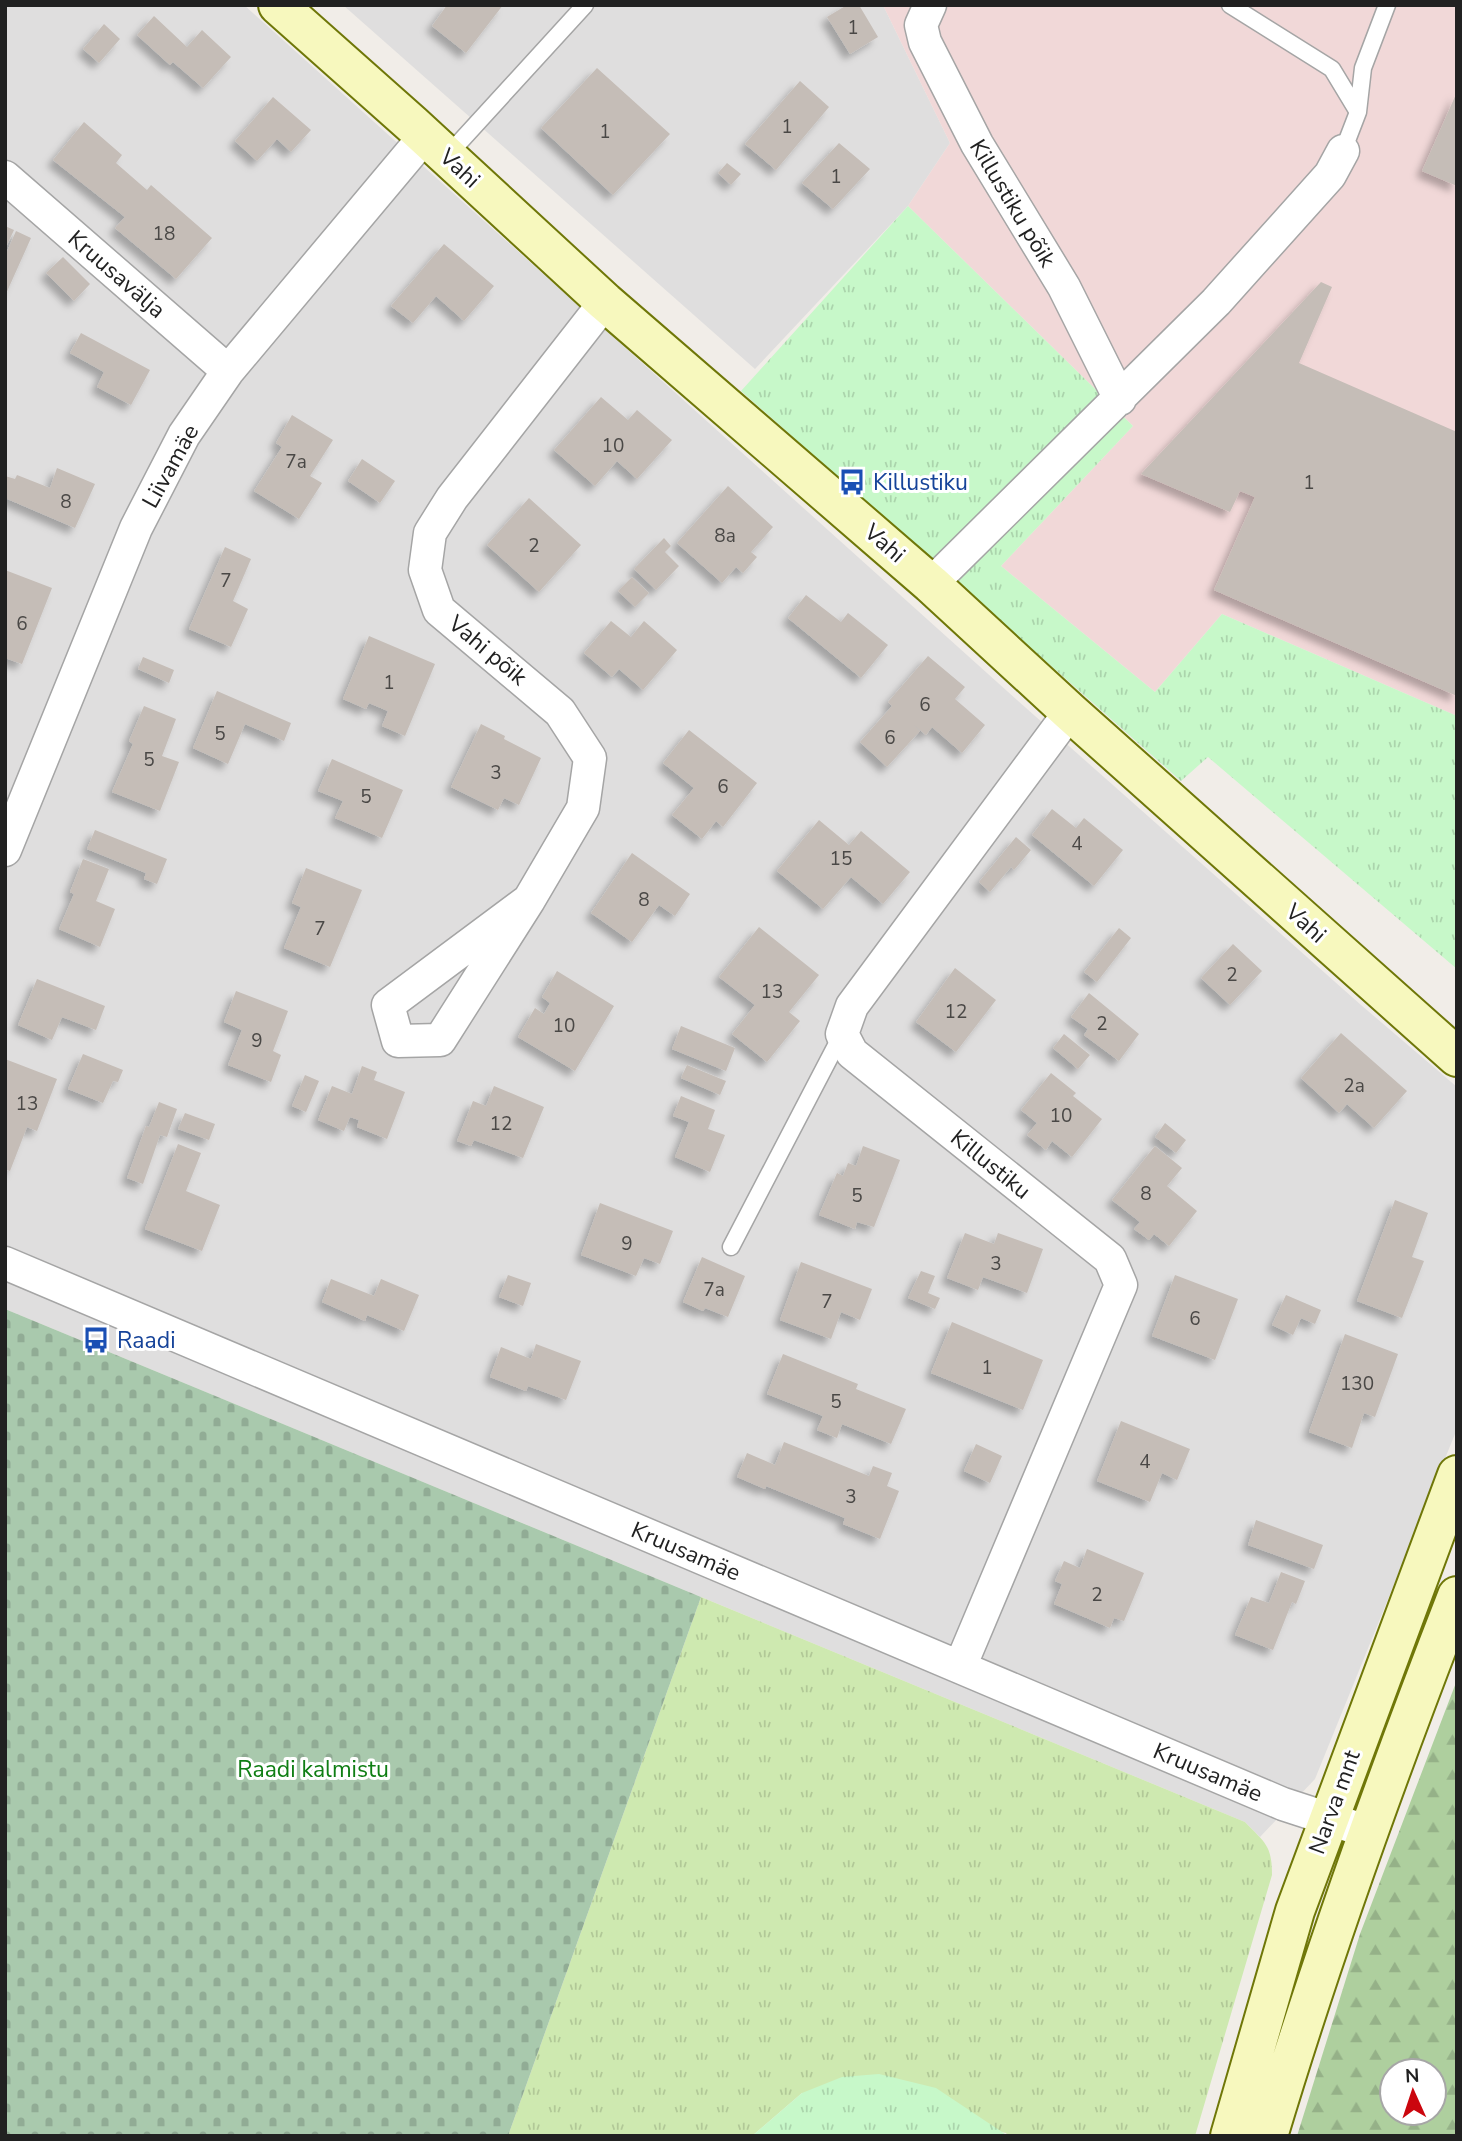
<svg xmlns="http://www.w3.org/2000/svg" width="1462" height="2141" font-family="'Nunito Sans',sans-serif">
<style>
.residential{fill:#dfdede}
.commercial{fill:#f1d8d8}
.grass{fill:url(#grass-tufts)}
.forest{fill:url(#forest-firs);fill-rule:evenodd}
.cemetery{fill:url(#cemetery-stones)}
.park{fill:url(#park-tufts)}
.building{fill:#c5bdb7;filter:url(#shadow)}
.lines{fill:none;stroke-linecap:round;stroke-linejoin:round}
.lane-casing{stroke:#a5a5a5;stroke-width:19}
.street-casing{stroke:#a5a5a5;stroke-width:35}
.secondary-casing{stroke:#6f7708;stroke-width:42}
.lane{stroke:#fff;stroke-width:16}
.street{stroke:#fff;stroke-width:32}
.secondary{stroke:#f7f8be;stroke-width:38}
.labels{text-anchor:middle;stroke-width:6;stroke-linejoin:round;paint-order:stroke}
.number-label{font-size:19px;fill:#4a4846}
.street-label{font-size:23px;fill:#212121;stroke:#fff}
.transit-label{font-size:23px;fill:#164399;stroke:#fff;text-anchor:start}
.park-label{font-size:23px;fill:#0f7e14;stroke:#fff}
</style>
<defs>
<pattern id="grass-tufts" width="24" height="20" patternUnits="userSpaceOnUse" patternTransform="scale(1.75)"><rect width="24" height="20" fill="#cee9b0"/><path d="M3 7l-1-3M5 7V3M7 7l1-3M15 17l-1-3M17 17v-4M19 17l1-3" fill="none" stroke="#b1c897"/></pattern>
<pattern id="forest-firs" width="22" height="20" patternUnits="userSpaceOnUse" patternTransform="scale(1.75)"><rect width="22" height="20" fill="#aecf9e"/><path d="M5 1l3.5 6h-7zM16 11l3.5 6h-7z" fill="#95b188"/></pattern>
<pattern id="cemetery-stones" width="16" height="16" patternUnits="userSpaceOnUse" patternTransform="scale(1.75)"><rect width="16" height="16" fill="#a9c9ad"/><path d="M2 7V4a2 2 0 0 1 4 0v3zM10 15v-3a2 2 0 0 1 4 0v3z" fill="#91ac95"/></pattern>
<pattern id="park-tufts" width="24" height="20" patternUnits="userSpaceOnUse" patternTransform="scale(1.75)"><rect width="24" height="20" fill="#c7f8c9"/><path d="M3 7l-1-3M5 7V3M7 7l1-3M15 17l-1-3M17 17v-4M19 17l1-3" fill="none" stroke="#abd4ac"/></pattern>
<filter id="shadow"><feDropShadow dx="-6" dy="6" stdDeviation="3.5" flood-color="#0004"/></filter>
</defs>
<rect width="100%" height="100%" fill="#f1ede8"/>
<path class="residential" d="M5 5H244L1017 700 1361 1005 1457 1087V1429L1315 1779 1260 1837 1245 1822 5 1309Z
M343 5H883L950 143 908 206 755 369Z"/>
<path class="commercial" d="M883 5H1457V716L1222 614 1155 692 1001 566 1133 426 908 206 950 143Z"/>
<path class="grass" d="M701 1597 1245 1822C1265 1843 1272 1845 1272 1875L1195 2136H1008L1006 2133 802 2093 752 2136H508Z"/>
<path class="forest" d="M1457 1680V2136H1297L1360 1934ZM1392 2071H1434V2113H1392Z"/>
<path class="cemetery" d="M5 1309 701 1597 508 2136H5Z"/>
<path class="park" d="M908 206 1133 426 1001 566 1155 692 1222 614 1457 716V969L1208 757 1181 781 741 391Z
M879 2074 936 2088 1008 2136H752L802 2093 842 2077Z"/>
<path class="building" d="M447 5H503L466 53 432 26Z
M847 5H859L878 37 850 54 827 17Z
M154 16 187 47 202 30 231 57 203 88 173 62 170 65 137 35Z
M104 24 120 39 99 63 83 49Z
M597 68 670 134 613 195 541 128Z
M800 81 829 107 776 170 745 144Z
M1457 92V186L1422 171Z
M273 97 311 130 291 152 277 139 257 161 235 141Z
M84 122 122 155 116 163 147 190 151 185 212 238 176 279 115 228 125 217 53 160Z
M839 143 870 169 833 209 802 183Z
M727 163 741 174 731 185 718 173Z
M5 226 14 230 5 249Z
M16 231 31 238 5 296V256Z
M444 244 494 286 464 321 436 296 413 323 391 306Z
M63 257 90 284 74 301 46 273Z
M1321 282 1332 287 1299 363 1457 432V696L1214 590 1255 497 1240 491 1230 512 1141 474Z
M81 333 150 370 131 405 97 387 104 372 70 353Z
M601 397 628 420 637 410 672 440 637 479 617 461 595 486 554 450Z
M292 415 333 440 310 476 322 483 299 519 254 491 282 447 276 443Z
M362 459 395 481 380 503 348 481Z
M57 468 95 484 75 528 5 498V476L15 479 17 475 50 488Z
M728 486 773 527 751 552 757 557 743 573 736 567 722 583 677 543Z
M529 498 581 545 539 592 487 545Z
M664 538 671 546 665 552 679 566 656 590 634 569Z
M225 547 251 559 233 601 248 609 231 647 189 629Z
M5 570 52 588 22 664 5 658Z
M632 577 649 593 635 607 618 591Z
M806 595 841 622 848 613 888 645 861 678 788 618Z
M611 621 631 637 644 621 677 650 643 690 619 669 612 677 584 653Z
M369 636 435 664 405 736 382 726 388 711 369 703 366 709 343 699Z
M928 656 965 687 955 699 985 725 962 753 932 727 926 735 914 725 920 731 887 767 860 742 892 706 888 702Z
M143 657 174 670 169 683 138 669Z
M217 691 291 723 284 741 245 724 228 764 193 748Z
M144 706 176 719 162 756 179 762 160 811 112 792 133 744 129 741Z
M481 724 505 736 504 739 541 758 519 805 504 798 498 810 451 787Z
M689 730 757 783 723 827 716 821 702 839 672 815 694 788 663 763Z
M332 759 403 790 382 838 335 818 343 801 318 791Z
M1052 809 1076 828 1084 818 1123 850 1094 886 1032 835Z
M819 820 849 845 861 831 910 872 883 904 851 877 823 909 777 871Z
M95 830 167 859 157 884 144 879 146 873 87 849Z
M1016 837 1031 850 1014 870 1011 867 990 892 979 882Z
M632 853 690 894 675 916 659 905 632 942 591 913Z
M83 859 109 869 96 901 115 909 100 947 59 929 74 894 70 892Z
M306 868 362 890 330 967 284 948 301 907 292 903Z
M759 927 819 975 789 1012 800 1021 767 1062 732 1034 755 1005 719 977Z
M1119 928 1131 938 1097 982 1084 972Z
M1233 944 1262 971 1230 1005 1201 978Z
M955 968 996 1000 956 1052 916 1022Z
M557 971 614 1006 575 1071 518 1037 535 1008 544 1014 550 1003 542 997Z
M37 979 105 1006 96 1030 62 1017 52 1040 18 1025Z
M236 991 288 1011 273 1051 281 1055 271 1082 228 1065 242 1030 224 1022Z
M1089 993 1139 1034 1119 1061 1084 1035 1088 1029 1071 1017Z
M681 1026 735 1048 726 1071 672 1049Z
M1341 1033 1407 1091 1374 1128 1347 1104 1339 1113 1301 1078Z
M1064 1034 1090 1055 1078 1069 1053 1048Z
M83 1054 123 1070 118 1082 113 1081 103 1103 68 1089Z
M5 1059 57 1079 37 1131 27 1127 10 1171 5 1169Z
M687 1065 726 1081 720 1095 681 1078Z
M362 1066 377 1072 374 1080 405 1092 387 1139 357 1127 359 1120 350 1117 344 1131 318 1120 332 1086 352 1094Z
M1051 1073 1076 1093 1073 1096 1102 1119 1072 1157 1052 1141 1046 1150 1027 1135 1037 1123 1021 1110Z
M305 1075 319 1081 306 1112 292 1106Z
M494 1086 544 1107 523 1158 474 1140 471 1146 457 1141 473 1101 486 1106Z
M681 1096 715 1110 708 1129 725 1135 710 1172 675 1157 689 1122 673 1116Z
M159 1102 177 1109 167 1137 160 1135 143 1184 127 1178 146 1126 149 1127Z
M185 1113 215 1124 209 1140 178 1129Z
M1165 1123 1186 1140 1176 1153 1155 1137Z
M178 1144 201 1153 186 1191 220 1205 202 1251 145 1229Z
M863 1146 900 1160 874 1227 857 1222 855 1229 819 1215 837 1173 843 1176 848 1163 856 1166Z
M1155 1146 1182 1168 1167 1186 1197 1211 1169 1246 1154 1234 1149 1240 1134 1229 1140 1222 1112 1200Z
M1395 1200 1428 1213 1412 1257 1424 1261 1402 1318 1357 1301Z
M600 1203 673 1231 660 1264 644 1258 636 1276 581 1255Z
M965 1233 994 1244 998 1233 1043 1249 1027 1293 983 1277 978 1290 947 1278Z
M702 1257 745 1276 728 1317 705 1308 703 1311 683 1302Z
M801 1262 872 1289 860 1320 841 1312 831 1339 780 1320Z
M921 1271 935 1276 928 1293 940 1298 935 1309 908 1298Z
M508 1275 531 1283 523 1306 499 1297Z
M1175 1275 1238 1299 1215 1360 1152 1336Z
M331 1279 374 1296 381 1279 419 1295 404 1331 367 1315 365 1321 322 1302Z
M1286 1295 1321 1310 1315 1324 1301 1318 1293 1335 1272 1325Z
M952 1322 1043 1360 1023 1410 931 1373Z
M1345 1334 1398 1354 1375 1417 1364 1413 1352 1448 1309 1432Z
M536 1344 581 1361 566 1400 528 1386 526 1391 490 1377 501 1347 531 1359Z
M783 1354 858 1384 856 1389 906 1409 891 1444 842 1424 837 1438 817 1430 823 1416 767 1394Z
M1121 1421 1190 1449 1177 1480 1162 1473 1150 1502 1097 1481Z
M784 1442 869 1476 873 1466 892 1473 887 1486 899 1491 880 1539 843 1524 845 1518 766 1486 765 1489 737 1477 747 1453 775 1465Z
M976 1444 1002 1456 990 1483 964 1471Z
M1256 1520 1323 1545 1314 1569 1248 1545Z
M1087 1549 1144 1573 1124 1621 1114 1618 1110 1628 1054 1604 1062 1584 1055 1581 1064 1561 1080 1568Z
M1281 1572 1305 1581 1296 1604 1292 1602 1273 1650 1235 1635 1251 1597 1269 1603Z"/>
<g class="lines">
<g class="lane-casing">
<path id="lane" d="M1230 5 1332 69 1358 112
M1343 151 1358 112 1363 68 1387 5
M447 156 585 5
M731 1247 842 1034"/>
</g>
<g class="street-casing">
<path id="street" d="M930 5 921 25 925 42 977 144 1064 287 1120 399
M5 177 228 371
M931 584 1216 302 1330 175 1343 151
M5 850 136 528 184 435 228 371 425 136
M529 900 388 1005 398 1041 440 1040 529 900 583 808 590 758 560 712 439 610 425 570 430 533 452 498 605 302
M5 1263 1283 1804 1369 1832
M960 1667 1121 1285 1110 1259 852 1053 842 1034 852 1006 1070 712"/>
</g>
<g class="secondary-casing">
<path id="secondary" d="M278 5 413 125 605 302 931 584 1070 712 1457 1057
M1230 2136 1295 1911 1457 1475
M1268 2136C1323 1953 1388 1773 1457 1596"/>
</g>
<use href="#lane" class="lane"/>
<use href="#street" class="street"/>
<use href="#secondary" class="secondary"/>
</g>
<defs>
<g id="bus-bare" transform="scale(2.1)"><path d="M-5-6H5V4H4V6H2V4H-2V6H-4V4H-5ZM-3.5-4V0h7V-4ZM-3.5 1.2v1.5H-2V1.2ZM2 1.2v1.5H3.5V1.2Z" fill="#1a4fb4" stroke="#fff" stroke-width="2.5" paint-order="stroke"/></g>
</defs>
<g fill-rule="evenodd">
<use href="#bus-bare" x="852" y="482"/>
<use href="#bus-bare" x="96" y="1340"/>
</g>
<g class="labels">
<g class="number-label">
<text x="853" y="34">1</text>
<text x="787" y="133">1</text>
<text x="605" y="138">1</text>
<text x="836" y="183">1</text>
<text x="164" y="240">18</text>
<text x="613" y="452">10</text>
<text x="296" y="468">7a</text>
<text x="1309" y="489">1</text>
<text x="66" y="508">8</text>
<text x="725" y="542">8a</text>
<text x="534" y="552">2</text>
<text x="226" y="587">7</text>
<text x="22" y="630">6</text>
<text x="389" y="689">1</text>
<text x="925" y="711">6</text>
<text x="220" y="740">5</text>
<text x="890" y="744">6</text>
<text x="149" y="766">5</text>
<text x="496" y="779">3</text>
<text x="723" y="793">6</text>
<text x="366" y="803">5</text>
<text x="1077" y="850">4</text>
<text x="841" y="865">15</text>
<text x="644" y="906">8</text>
<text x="320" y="935">7</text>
<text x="1232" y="981">2</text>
<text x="772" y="998">13</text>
<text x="956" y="1018">12</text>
<text x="1102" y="1030">2</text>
<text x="564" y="1032">10</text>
<text x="257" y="1047">9</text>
<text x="1354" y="1092">2a</text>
<text x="27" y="1110">13</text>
<text x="1061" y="1122">10</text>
<text x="501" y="1130">12</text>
<text x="1146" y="1200">8</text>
<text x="857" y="1202">5</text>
<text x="627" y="1250">9</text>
<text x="996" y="1270">3</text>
<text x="714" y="1296">7a</text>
<text x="827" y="1308">7</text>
<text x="1195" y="1325">6</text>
<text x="987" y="1374">1</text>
<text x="1357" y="1390">130</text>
<text x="836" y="1408">5</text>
<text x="1145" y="1468">4</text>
<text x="851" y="1503">3</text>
<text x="1097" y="1601">2</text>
</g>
<g class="street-label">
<text transform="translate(460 168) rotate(43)" y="8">Vahi</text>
<text transform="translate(1013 203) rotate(59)" y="8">Killustiku põik</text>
<text transform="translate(117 274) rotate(41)" y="8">Kruusavälja</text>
<text transform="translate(170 466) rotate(-61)" y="8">Liivamäe</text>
<text transform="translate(885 543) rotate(41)" y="8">Vahi</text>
<text transform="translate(488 650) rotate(40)" y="8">Vahi põik</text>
<text transform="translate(1306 923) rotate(42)" y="8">Vahi</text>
<text transform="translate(991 1164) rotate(39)" y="8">Killustiku</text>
<text transform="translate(686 1551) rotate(23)" y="8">Kruusamäe</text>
<text transform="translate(1208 1772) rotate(23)" y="8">Kruusamäe</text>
<text transform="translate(1334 1802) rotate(-70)" y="8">Narva mnt</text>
</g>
<g class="transit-label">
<text x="873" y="490">Killustiku</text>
<text x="117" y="1348">Raadi</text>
</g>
<g class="park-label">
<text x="313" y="1777">Raadi kalmistu</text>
</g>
</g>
<rect width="1462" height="2141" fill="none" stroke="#212121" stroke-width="14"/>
<g transform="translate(1413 2092) rotate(357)"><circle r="33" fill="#ffffff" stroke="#a6a6a6" stroke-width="2"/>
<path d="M0-5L12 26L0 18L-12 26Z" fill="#cb060e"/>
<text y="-10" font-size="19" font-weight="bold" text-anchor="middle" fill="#212121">N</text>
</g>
</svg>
